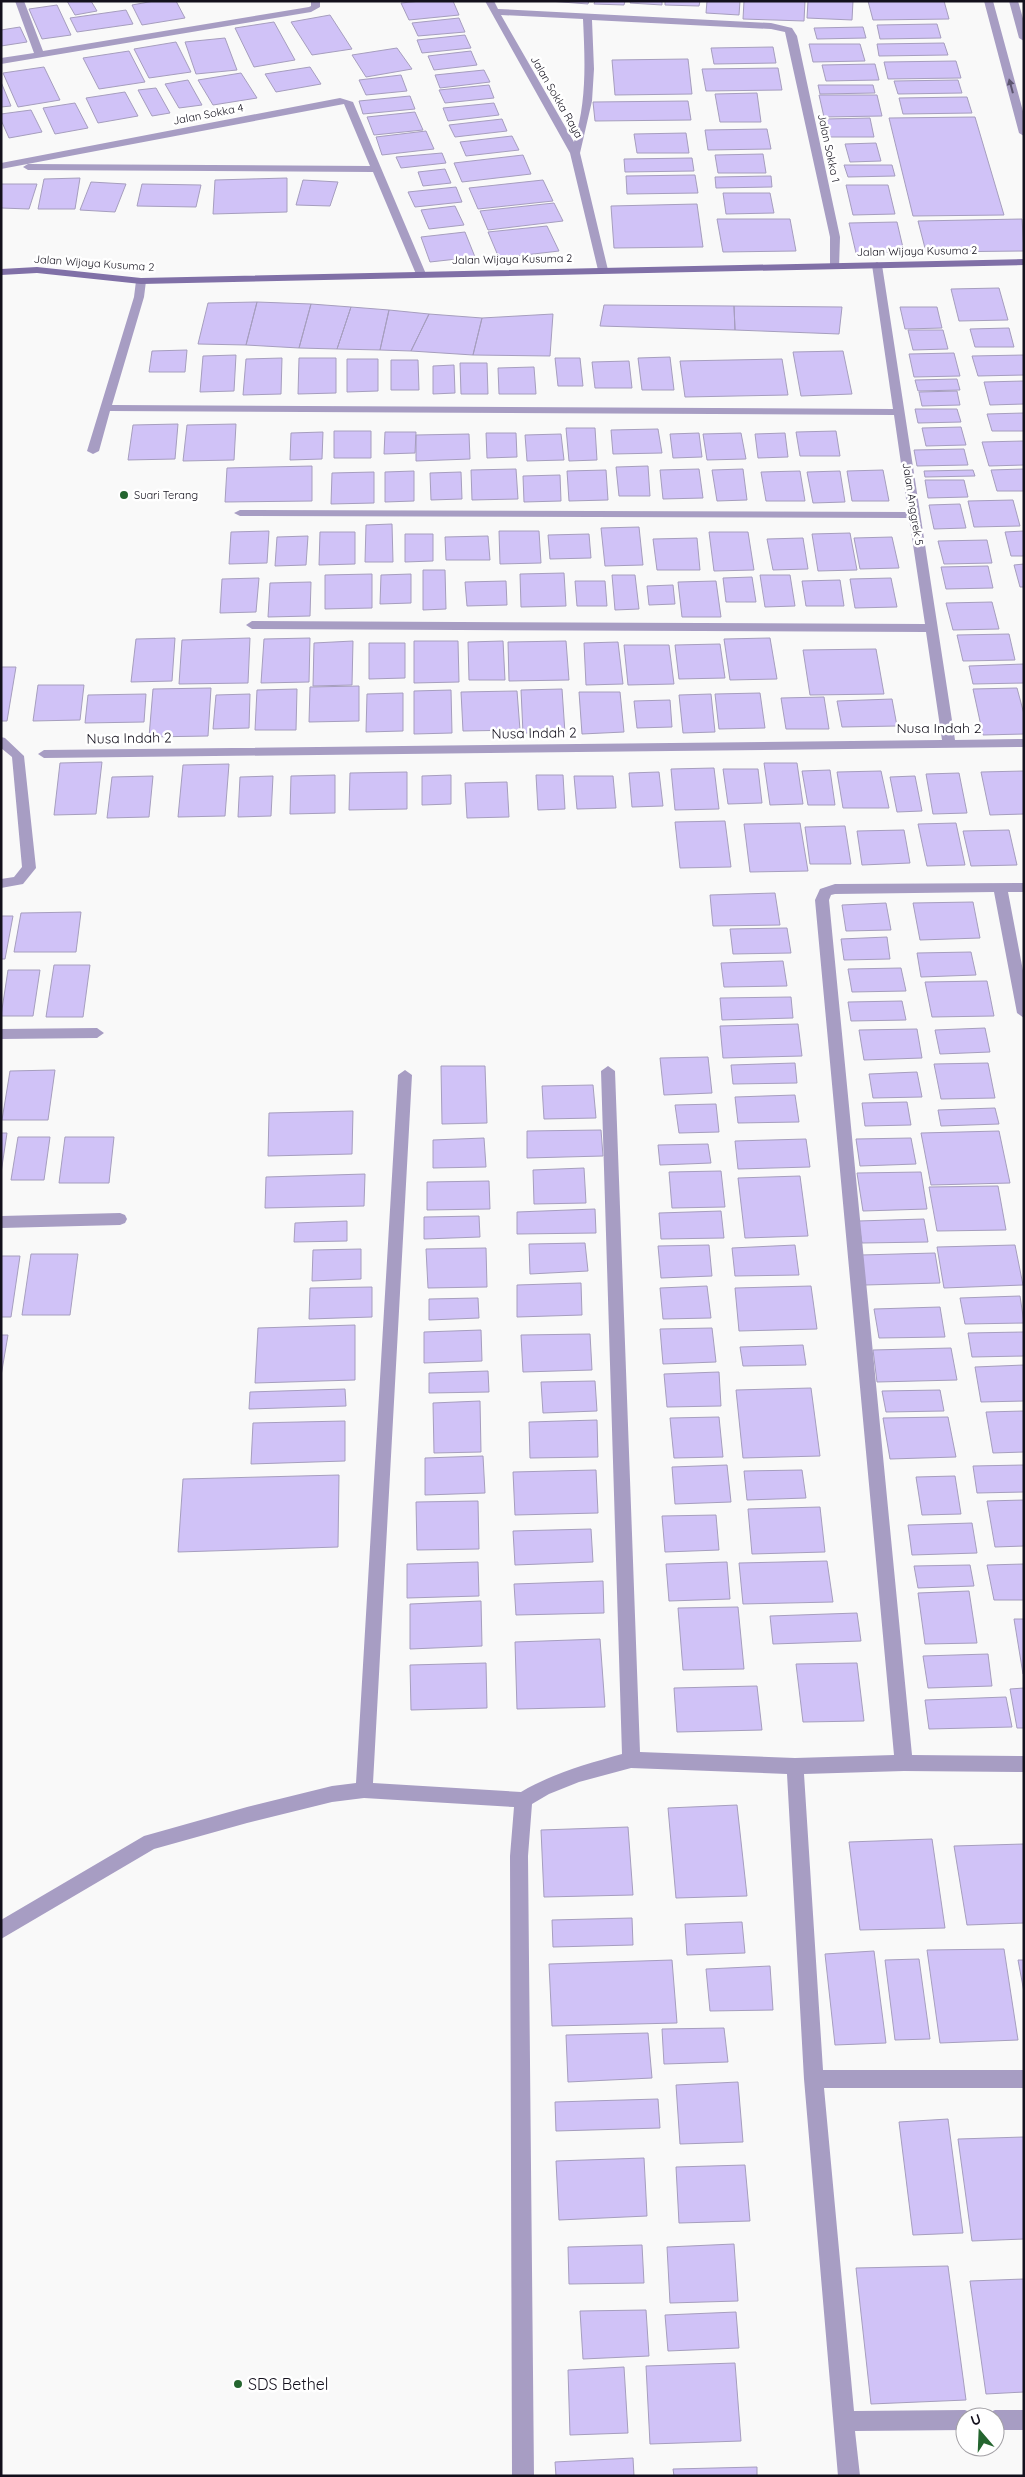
<svg xmlns="http://www.w3.org/2000/svg" width="1025" height="2477" font-family="Quicksand,sans-serif">
<style>
.building{fill:#d0c2f7;stroke:#a69ebe}
.lines{fill:none;stroke-linecap:round;stroke-linejoin:round}
.street{fill:#a79dc3;fill-rule:evenodd}
.secondary{fill:#8070a7;fill-rule:evenodd}
.oneway{fill:#5d5670}
.poi-dot{fill:#24652f;stroke:#fff;stroke-width:2}
.labels{text-anchor:middle;stroke-width:5;stroke-linejoin:round;paint-order:stroke}
.far-street-label{font-size:11px;fill:#13101c;stroke:#fff}
.far-poi-label{font-size:11px;fill:#13101c;stroke:#fff;text-anchor:start}
.street-label{font-size:14px;fill:#13101c;stroke:#fff}
.near-poi-label{font-size:16px;fill:#13101c;stroke:#fff;text-anchor:start}
</style>
<rect width="100%" height="100%" fill="#f9f9f9"/>
<path class="building" d="M67 1H91L97 11 75 15Z
M154 1H176L185 18 142 25 132 5Z
M421 1H453L459 15 409 20 401 3Z
M549 1H589L588 4Z
M595 1H625L624 5 594 4Z
M631 1H662V5L630 3Z
M665 1H700L699 6 665 5Z
M707 1H740L739 15 706 13Z
M744 1H805L804 21 743 19Z
M808 1H853L852 20 807 18Z
M868 1H944L949 19 873 20Z
M57 5 71 35 42 39 29 9Z
M126 10 133 24 77 32 70 18Z
M330 15 352 49 312 55 291 22Z
M459 18 465 32 418 36 412 23Z
M274 22 295 60 254 67 235 28Z
M937 24 941 38 880 39 877 25Z
M20 27 27 42 1 46V30Z
M863 27 866 38 817 39 814 28Z
M465 35 471 48 422 53 417 40Z
M225 38 237 70 196 74 185 42Z
M176 42 191 72 149 78 134 49Z
M944 43 948 55 879 56 877 44Z
M809 44H860L865 61 813 62Z
M773 47 776 63 714 64 711 48Z
M397 48 412 69 366 77 352 55Z
M129 51 145 82 99 89 83 58Z
M471 51 477 65 434 70 428 56Z
M688 59 692 94 615 95 612 60Z
M956 61 961 78 888 79 884 62Z
M875 64 879 80 826 81 822 65Z
M44 67 60 100 18 107 3 73Z
M310 67 321 84 276 92 265 74Z
M778 68 782 90 706 91 702 69Z
M484 70 490 82 440 88 435 75Z
M241 73 257 98 213 105 198 80Z
M401 75 407 91 366 95 359 80Z
M188 80 202 105 179 108 165 84Z
M958 80 962 93 898 94 894 81Z
M1 82 11 106 1 107Z
M489 85 494 98 445 103 439 90Z
M818 85H873L875 93 820 94Z
M156 88 170 113 152 116 138 90Z
M125 92 138 116 98 123 86 98Z
M757 93 761 122H720L715 94Z
M819 95H877L882 116 824 117Z
M410 96 415 109 363 114 359 101Z
M967 97 972 113 903 114 899 98Z
M688 101 691 120 595 121 593 102Z
M75 103 88 128 55 134 43 108Z
M494 103 499 115 448 121 443 108Z
M31 110 42 132 9 138 1 120V114Z
M415 112 423 130 374 135 367 117Z
M975 117 1004 215 913 216 889 118Z
M870 118 874 137H829L825 119Z
M502 119 507 131 455 137 449 125Z
M767 129 771 149 708 150 705 130Z
M426 131 434 149 382 155 376 137Z
M686 133 689 153H637L634 134Z
M512 136 519 150 466 156 460 142Z
M876 143 881 161 850 162 845 144Z
M442 153 446 163 401 168 396 157Z
M763 154 766 173H718L715 155Z
M523 155 531 174 462 182 454 163Z
M692 158 694 171 625 172 624 159Z
M844 165H892L895 176 848 177Z
M445 169 451 183 423 186 418 172Z
M695 175 698 193 627 194 626 176Z
M771 176 772 187 716 188 715 177Z
M80 178 75 209H38L44 179Z
M287 178V212L213 214 215 180Z
M303 180 338 182 330 206 296 205Z
M543 180 553 201 478 209 469 188Z
M91 182 126 184 115 212 80 210Z
M1 184H37L29 209 1 208Z
M142 184 201 185 196 207 137 206Z
M846 185H888L895 214 853 215Z
M456 187 462 202 415 207 408 192Z
M723 193H770L774 213 726 214Z
M554 203 563 221 488 230 480 211Z
M697 204 703 247 614 248 611 206Z
M455 206 464 225 429 229 421 210Z
M717 219H790L796 251 723 252Z
M1022 219 1024 251 926 252 918 221Z
M897 222 904 252 856 253 849 223Z
M547 226 559 251 499 258 488 232Z
M465 232 475 257 430 262 421 237Z
M999 288 1008 320 959 321 951 289Z
M257 302 311 304 299 348 246 345Z
M257 302 246 345 198 344 208 303Z
M311 304 351 307 337 349 299 348Z
M604 305 734 306 735 330 600 326Z
M734 306 842 307 839 334 735 330Z
M351 307 389 310 380 350 337 349Z
M900 307H937L942 328 905 329Z
M389 310 429 314 411 351 380 350Z
M429 314 482 318 473 355 411 351Z
M553 314 550 356 473 355 482 318Z
M1009 328 1014 347H975L970 329Z
M908 330H943L948 349 913 350Z
M187 350 185 372H149L152 351Z
M843 351 852 394 801 396 793 352Z
M954 353 960 376 914 377 909 354Z
M236 355 234 391 200 392 203 356Z
M1024 355V375L978 376 972 356Z
M670 357 674 390H642L638 358Z
M282 358 281 394 243 395 246 359Z
M299 358H336V393L298 394Z
M555 358H580L583 386H558Z
M347 359H378V391L347 392Z
M782 359 788 395 685 397 680 361Z
M391 360H418L419 390H391Z
M629 361 632 388H595L592 362Z
M460 363H487L488 394H461Z
M454 365 455 393 433 394V366Z
M534 367 536 394H499L498 368Z
M957 379 960 390 918 391 915 380Z
M1024 381V404L990 405 984 382Z
M957 391 960 405 922 406 919 392Z
M915 409H957L961 422 918 423Z
M1024 413V431H992L987 414Z
M178 424 175 459 128 460 133 425Z
M236 424 234 460 183 461 187 425Z
M961 427 966 445 926 446 922 428Z
M566 428H595L597 460 569 461Z
M658 429 662 453 613 454 611 430Z
M334 431H371V458H334Z
M836 431 840 456H800L796 432Z
M323 432 322 459 290 460 291 433Z
M385 432H416L415 453 384 454Z
M486 433H516L517 457 487 458Z
M699 433 702 457 673 458 670 434Z
M741 433 746 459 707 460 703 434Z
M785 433 788 457 758 458 755 434Z
M469 434 470 459 416 461V435Z
M561 434 564 460 527 461 525 435Z
M1024 441V465L989 466 982 442Z
M964 449 968 465 917 466 914 450Z
M312 466V501L225 502 227 468Z
M648 466 650 496H619L616 467Z
M516 469 518 499 472 500 471 470Z
M699 469 703 498 663 499 660 470Z
M743 469 747 500 717 501 712 470Z
M1024 469V491H997L991 470Z
M606 470 608 500 569 501 567 471Z
M883 470 889 501H852L847 471Z
M973 470 975 476 925 477 924 471Z
M414 471V501L385 502V472Z
M800 471 805 501H766L761 472Z
M840 471 845 502 813 503 807 472Z
M374 472V503L331 504 332 473Z
M461 472 462 499 431 500 430 473Z
M560 475 561 501 524 502 523 476Z
M925 480H964L968 497 928 498Z
M1013 500 1020 526 974 527 968 501Z
M960 504 966 528 934 529 929 505Z
M392 524 393 562H365L366 525Z
M639 527 643 565 605 566 601 528Z
M269 531 267 563 229 564 231 532Z
M499 531H539L541 563 500 564Z
M1024 531V556H1011L1005 532Z
M320 532H355V564L319 565Z
M709 532H748L754 570 714 571Z
M850 533 857 570 818 571 812 534Z
M405 534H433V561L405 562Z
M589 534 591 558 550 559 548 535Z
M308 536 306 565 275 566 277 537Z
M488 536 490 560H446L445 537Z
M892 537 899 568 860 569 854 538Z
M697 538 700 570H657L653 539Z
M803 538 808 569 773 570 767 539Z
M987 540 992 563 944 564 938 541Z
M1024 564V587H1020L1014 565Z
M988 566 993 588 946 589 941 567Z
M423 570H445L446 609 423 610Z
M564 573 566 606 521 607 520 574Z
M372 574V608L325 609V575Z
M411 574V603L380 604 381 575Z
M612 575H635L639 609 615 610Z
M760 575H790L795 606 765 607Z
M752 577 756 602H726L723 578Z
M259 578 256 612 220 613 222 579Z
M891 578 897 607 855 608 850 579Z
M840 580 844 606H806L802 581Z
M506 581 507 605 467 606 465 582Z
M575 581H605L607 606H577Z
M716 581 721 617H682L678 582Z
M311 582 310 616 268 617 270 583Z
M673 585 675 604 649 605 647 586Z
M992 602 999 629 953 630 946 603Z
M1009 634 1015 660 963 661 957 635Z
M175 638 172 681 131 682 136 639Z
M250 638 248 683 179 684 182 640Z
M310 638 309 682 261 683 264 639Z
M770 638 777 679 730 680 724 639Z
M353 641 352 685 313 686 314 643Z
M414 641H458L459 682 414 683Z
M503 641 505 680H469L468 642Z
M566 641 569 680 509 681 508 642Z
M618 642 623 684 586 685 584 643Z
M369 643H405V678L369 679Z
M720 644 725 678 679 679 675 645Z
M624 645H669L674 684 628 685Z
M876 649 884 694 810 695 803 650Z
M1024 664V683L973 684 969 666Z
M1 667H16L7 721H1Z
M38 685H84L80 720 33 721Z
M359 686V721L309 722 310 687Z
M211 688 208 736 149 737 153 689Z
M1017 688 1024 714V734L983 735 973 689Z
M297 689 296 730H255L257 690Z
M562 689 565 733H523L521 690Z
M451 690 452 733 414 734V691Z
M517 691 520 730 463 731 461 692Z
M579 692H620L624 732 582 734Z
M403 693V731L366 732 367 694Z
M760 693 765 728 719 729 715 694Z
M146 694 144 722 85 723 88 695Z
M250 694 249 728 213 729 216 695Z
M711 694 715 732 683 733 679 695Z
M824 697 829 729H786L781 698Z
M892 699 897 726 842 727 837 701Z
M670 700 672 727 637 728 634 701Z
M102 762 96 814 54 815 60 763Z
M764 763H797L803 804 770 805Z
M229 764 225 816 178 817 183 765Z
M714 768 719 809 675 810 671 769Z
M723 769H758L762 803 728 804Z
M830 770 835 805H808L802 771Z
M881 771 889 808H843L837 772Z
M1024 771V814L990 815 981 772Z
M407 772V809L349 810 350 773Z
M659 772 663 806 632 807 629 773Z
M959 773 967 813 933 814 926 774Z
M335 775V813L290 814 291 776Z
M451 775V804L422 805V776Z
M536 775H563L565 809 538 810Z
M153 776 149 817 107 818 112 777Z
M273 776 271 816 238 817 240 777Z
M574 776H613L616 808 577 809Z
M915 776 922 811 897 812 890 777Z
M507 782 509 817 467 818 465 783Z
M725 821 731 867 680 868 675 822Z
M800 823 808 871 750 872 744 824Z
M956 823 965 865 927 866 918 824Z
M845 826 851 864H810L805 827Z
M904 830 910 863 862 865 857 831Z
M1009 830 1017 865 971 866 963 831Z
M775 893 780 925 713 926 710 895Z
M973 902 980 938 920 940 913 903Z
M886 903 891 930 846 931 842 905Z
M81 912 76 952H14L21 913Z
M1 916H13L5 959H1Z
M787 928 791 953 733 954 730 929Z
M887 937 890 959 844 960 841 939Z
M971 952 976 975 921 977 917 953Z
M783 961 787 986 724 987 721 963Z
M54 965H90L83 1017H46Z
M901 968 906 991 852 992 848 969Z
M8 970H40L33 1016H1Z
M987 981 994 1016 932 1017 925 982Z
M791 997 793 1018 722 1020 720 998Z
M902 1001 906 1020 851 1021 848 1002Z
M798 1024 802 1056 723 1058 720 1026Z
M985 1028 990 1052 940 1054 935 1030Z
M917 1029 922 1058 864 1060 859 1030Z
M708 1057 712 1093 664 1095 660 1058Z
M795 1063 797 1083 733 1084 731 1065Z
M988 1063 995 1098 941 1099 934 1064Z
M441 1066H485L487 1123 442 1124Z
M55 1070 48 1120H2L10 1071Z
M917 1072 922 1097 873 1098 869 1074Z
M593 1085 596 1118 544 1119 542 1086Z
M795 1095 799 1122 738 1123 735 1097Z
M907 1102 911 1125 865 1126 862 1103Z
M716 1104 719 1132 679 1133 675 1105Z
M995 1108 999 1124 941 1126 938 1110Z
M353 1111 352 1154 268 1156 269 1113Z
M601 1130 603 1156 527 1158V1131Z
M999 1131 1010 1183 931 1185 921 1133Z
M1 1133H7L1 1173Z
M18 1137H50L44 1180H11Z
M65 1137H114L109 1183H59Z
M484 1138 486 1167 433 1168V1140Z
M911 1138 916 1164 860 1166 856 1139Z
M806 1139 810 1167 738 1169 735 1141Z
M708 1144 711 1163 660 1165 658 1145Z
M584 1168 586 1203 534 1204 533 1170Z
M721 1171 725 1207 672 1208 669 1172Z
M921 1172 927 1209 863 1211 857 1173Z
M365 1174 364 1206 265 1208 266 1177Z
M800 1176 808 1236 745 1238 738 1178Z
M489 1181 490 1209 427 1210V1182Z
M998 1186 1006 1230 937 1231 929 1187Z
M595 1209 596 1233 517 1234V1212Z
M721 1211 724 1238 661 1239 659 1213Z
M479 1216 480 1237 424 1239V1217Z
M924 1219 928 1242 862 1243 858 1221Z
M347 1221V1241L294 1242 295 1223Z
M585 1243 588 1271 530 1274 529 1244Z
M709 1245 712 1276 661 1278 658 1246Z
M795 1245 799 1275 735 1276 732 1248Z
M1015 1245 1023 1285 944 1288 937 1247Z
M486 1248 487 1287 428 1288 426 1249Z
M361 1249V1279L312 1281 313 1250Z
M935 1253 940 1283 865 1285 861 1255Z
M31 1254H78L70 1315H22Z
M1 1256H20L11 1317H1Z
M581 1283 582 1315 517 1317V1285Z
M707 1286 711 1318 663 1319 660 1288Z
M811 1286 817 1329 739 1331 735 1288Z
M372 1287V1317L309 1319 310 1288Z
M1020 1296 1024 1323 965 1324 960 1298Z
M478 1298 479 1318 429 1320V1299Z
M940 1307 945 1337 879 1338 874 1309Z
M355 1325V1380L255 1383 258 1328Z
M712 1328 716 1362 663 1364 660 1329Z
M481 1330 482 1361 424 1363V1332Z
M1024 1332V1356L972 1357 968 1333Z
M590 1334 592 1370 523 1372 521 1335Z
M1 1335H8L1 1376Z
M803 1345 806 1365 743 1366 740 1347Z
M951 1348 957 1380 877 1382 873 1350Z
M1024 1365V1401L981 1402 975 1367Z
M488 1371 489 1392 429 1393V1373Z
M719 1372 721 1406 667 1407 664 1374Z
M595 1381 597 1411 543 1413 541 1382Z
M811 1388 820 1456 743 1458 736 1390Z
M345 1389 346 1406 249 1409 250 1392Z
M940 1390 944 1411 886 1412 882 1391Z
M480 1401 481 1452 434 1453 433 1403Z
M1024 1411V1452L993 1453 986 1412Z
M719 1417 723 1457 674 1458 670 1418Z
M948 1417 956 1457 890 1459 883 1418Z
M597 1420 598 1457 530 1458 529 1422Z
M345 1421V1461L251 1464 253 1423Z
M483 1456 485 1493 425 1495V1458Z
M727 1465 731 1502 675 1504 672 1467Z
M1024 1465V1492L977 1493 973 1466Z
M596 1470 598 1513 515 1515 513 1472Z
M802 1470 806 1498 747 1500 744 1471Z
M339 1475 338 1547 178 1552 183 1479Z
M955 1476 961 1514 922 1515 916 1477Z
M1024 1500V1546L995 1547 987 1501Z
M478 1501 479 1549 417 1550 416 1502Z
M820 1507 825 1552 752 1554 748 1509Z
M716 1515 719 1550 665 1552 662 1516Z
M972 1523 977 1553 912 1555 908 1525Z
M591 1529 593 1562 515 1565 513 1531Z
M827 1561 833 1602 743 1604 739 1563Z
M478 1562 479 1596 407 1598V1564Z
M727 1562 730 1599 669 1601 666 1564Z
M1024 1564V1600H994L987 1565Z
M970 1565 974 1586 918 1588 914 1566Z
M603 1581 604 1613 516 1615 514 1584Z
M969 1591 977 1643 925 1644 918 1593Z
M481 1601 482 1646 410 1649V1604Z
M738 1607 744 1669 683 1670 678 1608Z
M857 1613 861 1641 773 1644 770 1616Z
M1014 1619H1024V1674H1023Z
M600 1639 605 1707 517 1709 515 1642Z
M988 1654 992 1686 928 1688 923 1656Z
M486 1663 487 1708 411 1710 410 1665Z
M857 1663 864 1721 803 1722 796 1664Z
M757 1686 762 1730 677 1732 674 1688Z
M1024 1688V1728H1017L1010 1689Z
M1006 1697 1012 1727 929 1729 925 1700Z
M737 1805 747 1896 676 1898 668 1808Z
M628 1827 633 1895 544 1897 541 1830Z
M932 1839 945 1928 860 1930 849 1842Z
M1024 1844V1923L967 1925 954 1846Z
M632 1918 633 1945 553 1947 552 1920Z
M742 1922 745 1953 687 1955 685 1924Z
M1004 1949 1018 2040 940 2043 927 1950Z
M874 1951 886 2043 835 2045 825 1954Z
M919 1959 930 2039 895 2040 885 1960Z
M672 1960 677 2023 552 2026 549 1964Z
M1018 1960H1024V1992Z
M770 1966 773 2010 710 2011 706 1969Z
M724 2028 728 2062 664 2064 662 2029Z
M648 2033 652 2078 568 2082 566 2035Z
M738 2082 743 2142 680 2144 676 2085Z
M658 2099 660 2128 556 2131 555 2102Z
M948 2119 963 2233 913 2235 899 2122Z
M1024 2137V2239L972 2241 958 2139Z
M644 2158 647 2216 559 2220 556 2161Z
M745 2165 750 2221 679 2223 676 2167Z
M734 2244 738 2301 670 2303 667 2247Z
M642 2245 644 2283 569 2284 568 2247Z
M948 2266 966 2400 871 2404 856 2268Z
M1024 2279V2392L986 2394 970 2281Z
M646 2310 649 2356 583 2359 580 2311Z
M736 2312 739 2348 668 2351 665 2315Z
M735 2363 741 2441 650 2444 646 2366Z
M624 2367 628 2433 570 2435 568 2370Z
M633 2458 634 2476H556L555 2462Z
M757 2467V2476H674L673 2469Z"/>
<g class="lines">
<path class="street" d="M15 1H24L43 51 309 7 311 6V1H320V7L311 12 1 64V58L34 53Z
M485 1H494L498 9 771 23 792 28 797 36 840 237 839 268 830 266V237L785 32 771 29 592 20 594 69 592 101 580 153 608 270 603 273 598 270 570 153ZM501 15 583 19C585 61 587 102 574 142Z
M984 1H993L1024 115V136L1019 133Z
M1009 1H1018L1024 22V41L1019 38Z
M340 98 353 102 426 274 425 276H417L416 274 373 172 28 170 23 167 28 164 370 166 344 104 1 169V163Z
M877 262 882 265 955 740 1024 739V747L44 758 38 754 44 750 942 740 926 632 252 629 246 625 252 621 925 624 909 518 240 516 234 513 240 510 908 512 894 415 110 411 99 451 93 454 87 451 134 297 136 281 141 278 146 281 144 297 112 405 893 409 872 265Z
M1 737 5 738 24 756 36 868 23 884 1 888V879L14 877 22 867 12 757 1 748Z
M1024 883V892H1008L1024 976V1018L1017 1013 994 892 835 894 831 895 829 900 912 1755 1024 1756V1772L904 1771 804 1774 823 2070H1024V2088H824L854 2411 965 2410 972 2413 974 2417H965V2430L855 2431 860 2476H838L804 2079 787 1774 631 1768 579 1782 549 1794 532 1804 528 1856 534 2476H512L510 1856 514 1807 364 1798 332 1802 247 1823 154 1849 1 1939V1920L144 1836 247 1807 332 1786 356 1783 398 1075 405 1070 412 1075 373 1783 521 1792C553 1773 587 1764 622 1754L601 1071 608 1066 615 1071 640 1752 795 1758 894 1755 815 900 820 889 835 884Z
M97 1028 104 1033 97 1038 1 1039V1029Z
M120 1213 125 1215 127 1219 125 1223 120 1225 1 1228V1216Z
M995 2410H1024V2430H995V2417H986L988 2413Z"/>
<path class="secondary" d="M1024 259V265L141 284 37 273 1 275V269L37 267 141 278Z"/>
</g>
<defs><path id="oneway-solid" d="M-6-.8H1V-3.2L6.5 0L1 3.2V.8H-6Z" transform="scale(1.25)"/></defs>
<use class="oneway" href="#oneway-solid" transform="translate(1011 86) rotate(-105)"/>
<g class="poi-dot">
<circle cx="124" cy="495" r="5"/>
<circle cx="238" cy="2384" r="5"/>
</g>
<g class="labels">
<g class="far-street-label">
<text transform="translate(557 97) rotate(60)" y="4">Jalan Sokka Raya</text>
<text transform="translate(208 114) rotate(-11)" y="4">Jalan Sokka 4</text>
<text transform="translate(829 148) rotate(78)" y="4">Jalan Sokka 1</text>
<text transform="translate(917 251) rotate(-1)" y="4">Jalan Wijaya Kusuma 2</text>
<text transform="translate(512 259) rotate(-1)" y="4">Jalan Wijaya Kusuma 2</text>
<text transform="translate(94 263) rotate(4)" y="4">Jalan Wijaya Kusuma 2</text>
<text transform="translate(913 504) rotate(81)" y="4">Jalan Anggrek 5</text>
</g>
<g class="far-poi-label">
<text x="134" y="499">Suari Terang</text>
</g>
<g class="street-label">
<text x="939" y="733">Nusa Indah 2</text>
<text transform="translate(534 733) rotate(-1)" y="5">Nusa Indah 2</text>
<text transform="translate(129 738) rotate(-1)" y="5">Nusa Indah 2</text>
</g>
<g class="near-poi-label">
<text x="248" y="2390">SDS Bethel</text>
</g>
</g>
<rect width="1025" height="2477" fill="none" stroke="#13101c" stroke-width="5"/>
<g transform="translate(980 2432) rotate(341)"><circle r="24" fill="#ffffff" stroke="#a19fa4"/>
<path d="M0-4L9 19L0 12L-9 19Z" fill="#24652f"/>
<text y="-8" font-size="14" font-weight="bold" text-anchor="middle" fill="#13101c">U</text>
</g>
</svg>
